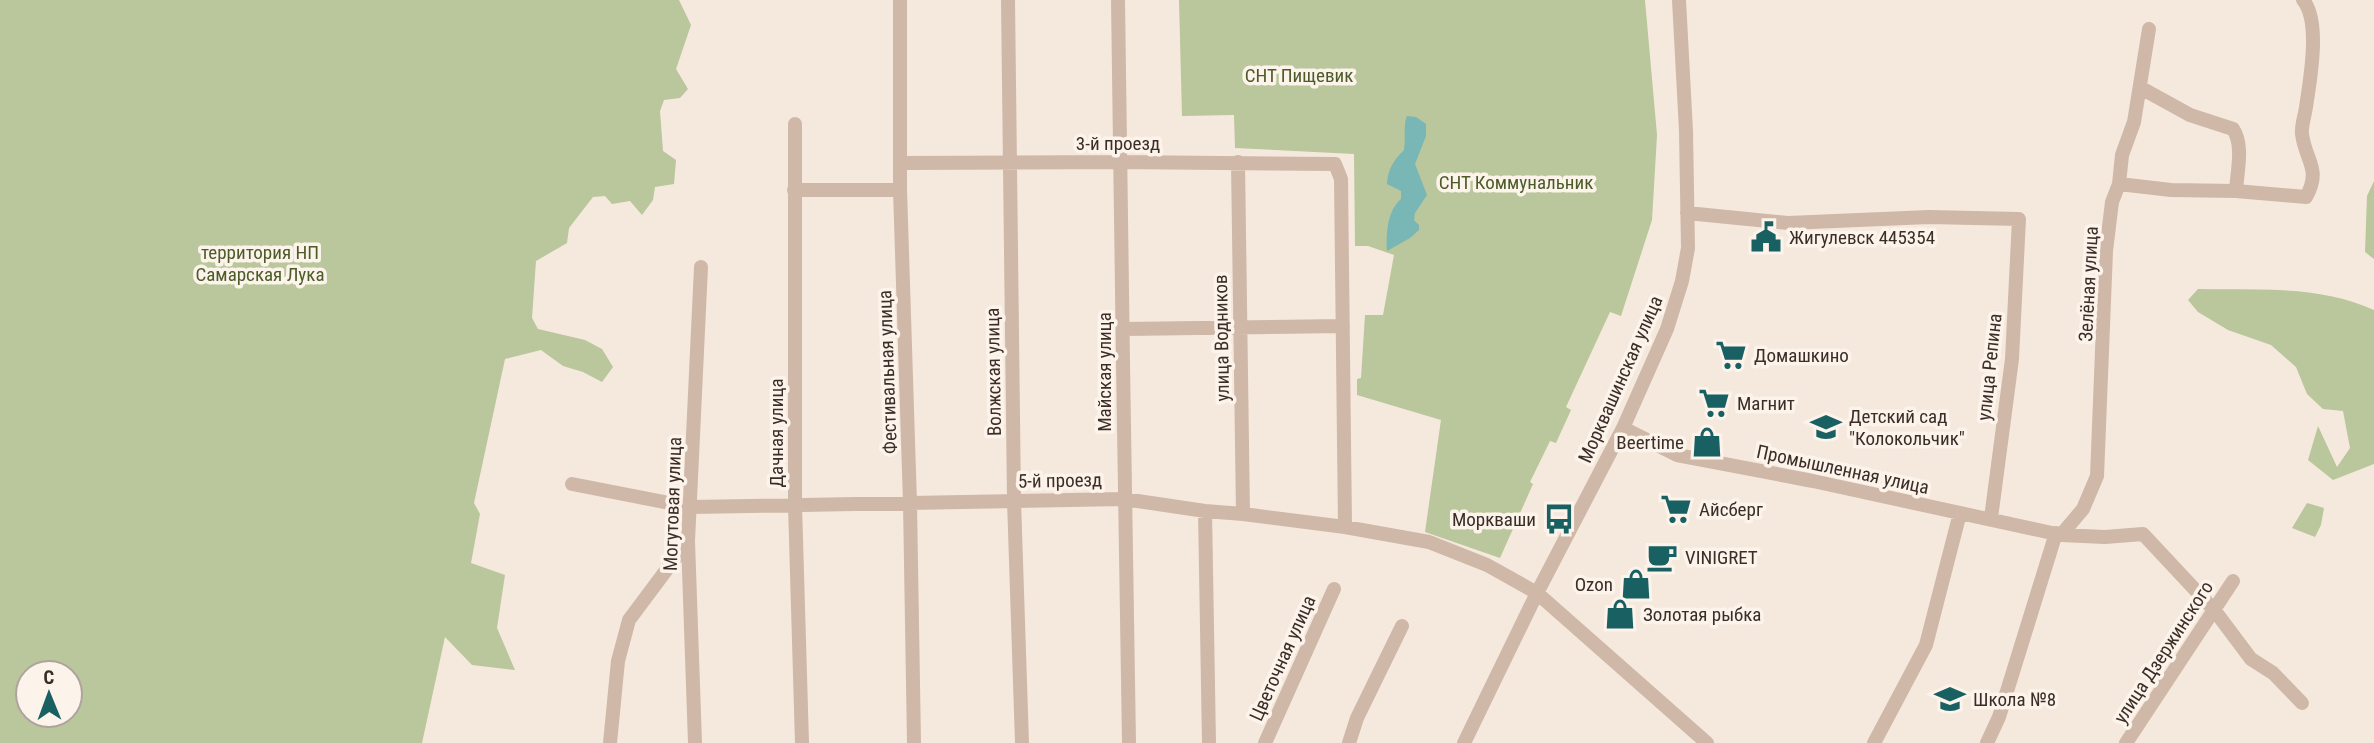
<svg xmlns="http://www.w3.org/2000/svg" width="2374" height="743" font-family="'Roboto Condensed',sans-serif">
<style>
.green{fill:#bac69b;fill-rule:evenodd}
.water{fill:#79b6b6}
.lines{fill:none;stroke-linecap:round;stroke-linejoin:round}
.minor{stroke:#cfb8a7;stroke-width:14}
.labels{text-anchor:middle;stroke-width:7;stroke-linejoin:round;paint-order:stroke}
.park-label{font-size:19px;fill:#4c5c29;stroke:#fcf3eb}
.street-label{font-size:19px;fill:#3b2e29;stroke:#fcf3eb}
.poi-label{font-size:19px;fill:#3b2e29;stroke:#fcf3eb;text-anchor:start}
</style>
<rect width="100%" height="100%" fill="#f5e9dd"/>
<path class="green" d="M0 0H679L691 25 676 69 688 89 680 98 664 100 660 111 663 151 676 160 674 184 655 187 653 200 642 215 630 201 612 204 605 196 593 197 569 228 567 243 536 261 532 318 538 329 585 340 602 349 613 367 602 382 583 372 563 366 541 350 505 359 474 503 480 514 471 563 505 575 497 628 515 670 472 665 445 637 422 743H0ZM28 673H70V715H28Z
M1179 0H1645L1657 135 1652 220 1621 316 1610 312 1566 407 1571 410 1556 443 1550 441 1530 482 1533 484 1500 558 1425 532 1441 420 1357 395V379L1361 378 1365 315H1383L1394 255 1368 246H1355L1354 154 1235 148 1234 115 1182 116Z
M2374 181V259L2365 252 2367 196Z
M2198 289C2256 290 2320 285 2374 310V464L2333 480 2308 460 2318 426 2337 467 2350 448 2343 411 2323 409 2307 394 2296 367 2271 345 2228 330 2198 312 2188 300Z
M2307 503 2324 508 2321 525 2315 537 2292 528Z"/>
<path class="water" d="M1407 116 1416 117 1426 124V136L1415 164 1427 195 1415 213 1414 220 1419 225V230L1410 238 1387 251C1386 234 1387 211 1401 199V191L1387 184C1388 169 1393 161 1404 150 1406 139 1403 125 1407 116Z"/>
<g class="lines">
<path class="minor" d="M900 0V190L910 503 914 743
M1008 0 1014 500 1022 743
M1118 0C1122 248 1124 495 1129 743
M2141 88 2190 115 2233 129C2244 145 2237 172 2236 191
M795 124V505L802 743
M1238 162 1243 514
M901 163 1120 162 1335 164 1341 179 1345 527
M2119 184 2171 190 2236 191 2306 197C2322 169 2305 160 2302 134 2301 126 2305 115 2306 107 2310 80 2321 21 2303 0
M794 190H900
M1687 213 1788 223 1929 217 2019 219 2012 359 1991 518
M1124 329 1343 326
M1623 428 1677 455 1813 481 2061 535 2105 537 2143 534 2215 611 2251 659 2273 673 2302 703
M572 484 690 507 1124 499 1205 511 1243 514 1345 527 1429 542 1487 565 1537 593 1707 743
M1205 511 1209 743
M2061 535 2083 509 2097 476 2106 251 2112 202 2119 184 2122 155 2134 122 2149 29
M610 743 618 661 629 620 688 541
M695 743 688 541 701 267
M1265 743 1334 589
M1349 743 1357 718 1402 626
M1464 743 1537 593 1623 428 1667 329 1682 281 1688 248 1686 131 1679 0
M1874 743 1926 645 1960 513
M1987 743 1999 717 2056 533
M2126 743 2233 581"/>
</g>
<defs>
<g id="civic-bare" transform="scale(2.415)"><path d="M-.6-6.5H3V-4.5H.6V-3L4-1V1h2V6H-6V1h2V-1L-.6-3ZM-1.2 2.5V6h2.4V2.5Z" fill="#196062" stroke="#fcf3eb" stroke-width="2.5" paint-order="stroke"/></g>
<g id="supermarket-bare" transform="scale(2.415)"><path d="M-6-5.5h2.5l.6 2H6L4.5 2H-2.5L-4.4-4H-6ZM-1.5 3.2a1.3 1.3 0 1 0 .1 0ZM3 3.2a1.3 1.3 0 1 0 .1 0Z" fill="#196062" stroke="#fcf3eb" stroke-width="2.5" paint-order="stroke"/></g>
<g id="school-bare" transform="scale(2.415)"><path d="M0-5L7-2L0 1L-7-2ZM-4 1L0 2.5L4 1V4Q0 6-4 4Z" fill="#196062" stroke="#fcf3eb" stroke-width="2.5" paint-order="stroke"/></g>
<g id="shop-bare" transform="scale(2.415)"><path d="M-5-2.5h2.3a2.7 3.5 0 0 1 5.4 0H5L5.5 6h-11ZM-1.5-2.5h3a1.5 2.3 0 0 0-3 0Z" fill="#196062" stroke="#fcf3eb" stroke-width="2.5" paint-order="stroke"/></g>
<g id="bus-bare" transform="scale(2.415)"><path d="M-5-6H5V4H4V6H2V4H-2V6H-4V4H-5ZM-3.5-4V0h7V-4ZM-3.5 1.2v1.5H-2V1.2ZM2 1.2v1.5H3.5V1.2Z" fill="#196062" stroke="#fcf3eb" stroke-width="2.5" paint-order="stroke"/></g>
<g id="cafe-bare" transform="scale(2.415)"><path d="M-5.5-4.5H6V0H3Q3 3.5 0 3.5H-2.5Q-5.5 3.5-5.5 0ZM3-3.2v2h1.7v-2ZM-6 4.5H4V6H-6Z" fill="#196062" stroke="#fcf3eb" stroke-width="2.5" paint-order="stroke"/></g>
</defs>
<g fill-rule="evenodd">
<use href="#civic-bare" x="1766" y="237"/>
<use href="#supermarket-bare" x="1731" y="355"/>
<use href="#supermarket-bare" x="1714" y="403"/>
<use href="#school-bare" x="1826" y="427"/>
<use href="#shop-bare" x="1707" y="442"/>
<use href="#supermarket-bare" x="1676" y="509"/>
<use href="#bus-bare" x="1559" y="519"/>
<use href="#cafe-bare" x="1662" y="557"/>
<use href="#shop-bare" x="1636" y="584"/>
<use href="#shop-bare" x="1620" y="614"/>
<use href="#school-bare" x="1950" y="699"/>
</g>
<g class="labels">
<g class="park-label">
<text x="1299" y="82">СНТ Пищевик</text>
<text x="1516" y="189">СНТ Коммунальник</text>
<text x="260" y="259">территория НП<tspan x="260" dy="22">Самарская Лука</tspan></text>
</g>
<g class="street-label">
<text x="1118" y="150">3-й проезд</text>
<text transform="translate(2088 284) rotate(-87)" y="7">Зелёная улица</text>
<text transform="translate(1221 338) rotate(-91)" y="7">улица Водников</text>
<text transform="translate(1989 367) rotate(-84)" y="7">улица Репина</text>
<text transform="translate(887 372) rotate(-92)" y="7">Фестивальная улица</text>
<text transform="translate(993 372) rotate(-91)" y="7">Волжская улица</text>
<text transform="translate(1104 372) rotate(-90)" y="7">Майская улица</text>
<text transform="translate(1620 379) rotate(-66)" y="7">Морквашинская улица</text>
<text transform="translate(776 433) rotate(-90)" y="7">Дачная улица</text>
<text transform="translate(1843 469) rotate(12)" y="7">Промышленная улица</text>
<text transform="translate(1060 480) rotate(-1)" y="7">5-й проезд</text>
<text transform="translate(672 504) rotate(-88)" y="7">Могутовая улица</text>
<text transform="translate(2163 652) rotate(-57)" y="7">улица Дзержинского</text>
<text transform="translate(1282 658) rotate(-66)" y="7">Цветочная улица</text>
</g>
<g class="poi-label">
<text x="1789" y="244">Жигулевск 445354</text>
<text x="1754" y="362">Домашкино</text>
<text x="1737" y="410">Магнит</text>
<text x="1849" y="423">Детский сад<tspan x="1849" dy="22">"Колокольчик"</tspan></text>
<text x="1684" y="449" text-anchor="end">Beertime</text>
<text x="1699" y="516">Айсберг</text>
<text x="1536" y="526" text-anchor="end">Моркваши</text>
<text x="1685" y="564">VINIGRET</text>
<text x="1613" y="591" text-anchor="end">Ozon</text>
<text x="1643" y="621">Золотая рыбка</text>
<text x="1973" y="706">Школа №8</text>
</g>
</g>
<g transform="translate(49 694) rotate(359)"><circle r="33" fill="#fcf3eb" stroke="#afa49d" stroke-width="2"/>
<path d="M0-5L12 26L0 18L-12 26Z" fill="#196062"/>
<text y="-10" font-size="19" font-weight="bold" text-anchor="middle" fill="#3b2e29">С</text>
</g>
</svg>
